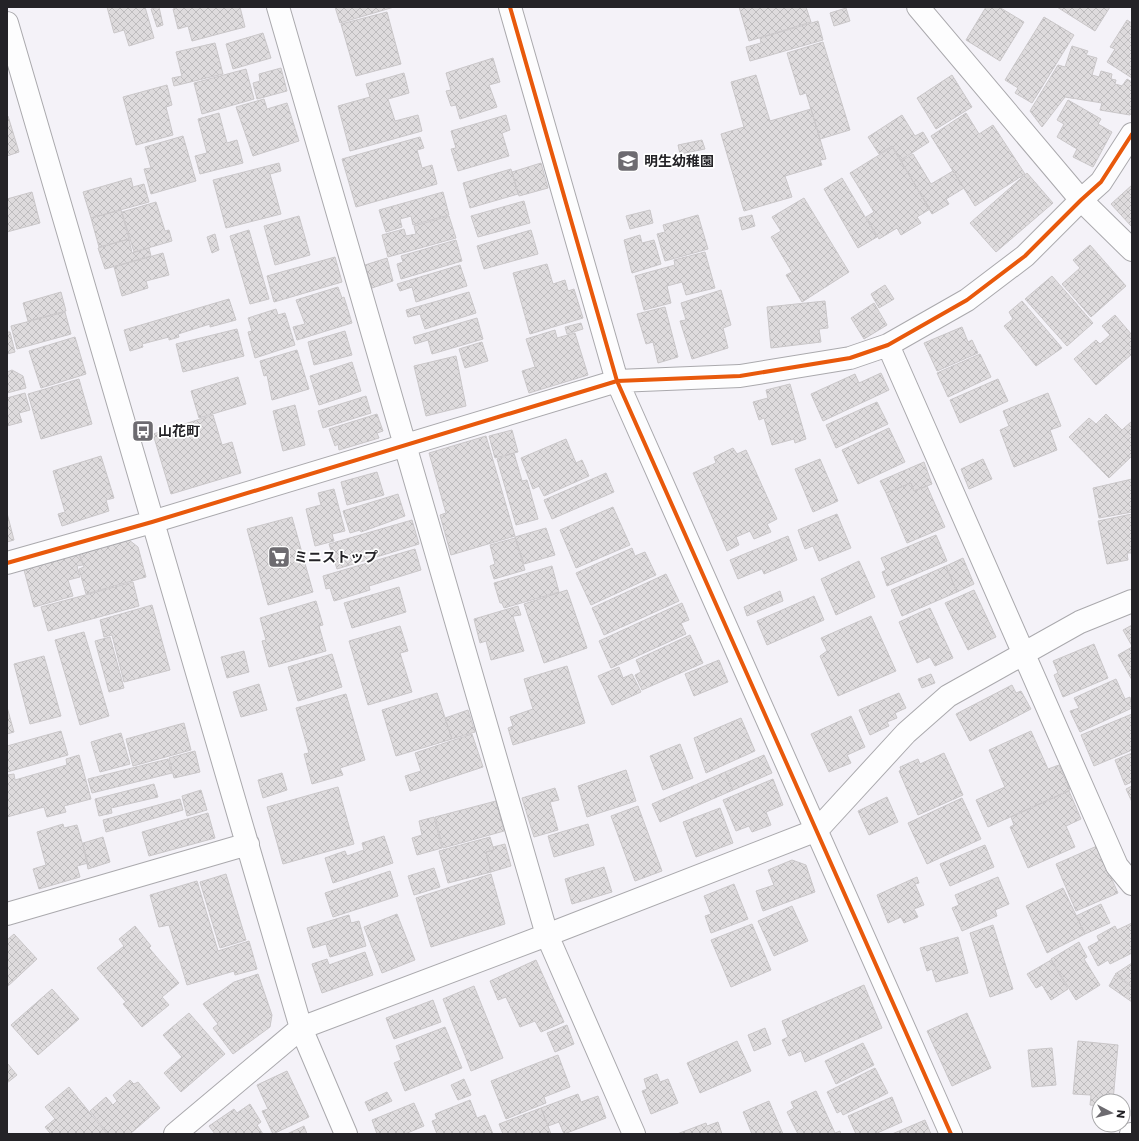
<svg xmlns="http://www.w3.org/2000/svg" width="1139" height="1141" font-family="Poppins,'Noto Sans JP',sans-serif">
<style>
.building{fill:url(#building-cross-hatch);stroke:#cac7c9}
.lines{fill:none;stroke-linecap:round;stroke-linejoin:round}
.minor-casing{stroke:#aaa9ad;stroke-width:24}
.minor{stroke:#fdfdfe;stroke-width:22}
.cycleway-casing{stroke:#fff;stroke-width:6}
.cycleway{stroke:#e8590c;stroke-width:4}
.labels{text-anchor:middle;stroke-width:3.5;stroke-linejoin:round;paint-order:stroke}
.poi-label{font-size:14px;font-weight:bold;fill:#242327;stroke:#fff;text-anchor:start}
</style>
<defs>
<pattern id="building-cross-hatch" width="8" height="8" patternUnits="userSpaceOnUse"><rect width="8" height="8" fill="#dedbdd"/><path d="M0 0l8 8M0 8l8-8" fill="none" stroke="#bebcbe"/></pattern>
</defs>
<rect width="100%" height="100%" fill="#f4f2f8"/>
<path class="building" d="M107 7H145L154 38 129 46 124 30 114 33Z
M159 7 163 25 157 27 151 9Z
M179 7H240L245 27 192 41 188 26 178 29 173 9Z
M335 7H394L340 23Z
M739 7H806L811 22 749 41Z
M986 7H999L1024 22 1000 61 966 40Z
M1057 7H1110L1095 31Z
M846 8 850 21 834 26 830 13Z
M387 12 401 64 356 76 341 24Z
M1044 17 1074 35 1032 103 1015 93 1018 88 1005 80Z
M1127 20 1132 23V78L1107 62 1115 49 1110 47Z
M818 21 823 40 750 61 746 47 761 43 760 38Z
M263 33 271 58 233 69 226 44Z
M823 42 850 130 820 139 806 93 800 95 787 53Z
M215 43 223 74 174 86 172 78 182 76 176 52Z
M1072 46 1088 51 1086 55 1097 58 1092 75 1099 77 1101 71 1112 74 1111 79 1116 80 1115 84 1122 86 1127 79 1132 82V112L1130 115 1100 110 1102 103 1065 97 1042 127 1030 111 1058 65 1065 67Z
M493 58 500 82 489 85 497 107 460 119 456 105 451 106 446 91 451 90 446 73Z
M281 68 287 91 257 99 253 83 260 81 259 74Z
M246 69 254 99 202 114 194 83Z
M404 73 409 93 388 99 395 121 418 115 422 131 350 151 338 106 370 97 366 84Z
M756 75 770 121 811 109 826 159 820 160 822 165 785 176 792 197 744 211 721 134 744 127 731 82Z
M952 75 972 107 936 129 917 98Z
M167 85 172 105 166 107 173 135 136 145 123 97Z
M264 99 267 109 287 103 299 141 253 156 236 107Z
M1068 100 1101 119 1098 124 1112 132 1093 167 1073 157 1077 149 1057 137 1064 124 1057 120Z
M219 113 227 143 237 140 243 163 200 174 195 156 207 153 198 119Z
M966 113 979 134 993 125 1025 174 975 206 931 136Z
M506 115 510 130 502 133 509 156 458 171 451 149 456 148 451 131Z
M902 115 915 136 923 132 929 142 901 160 892 146 879 154 868 137Z
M7 116H8L19 152 7 156Z
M183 136 196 181 151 194 144 169 151 168 145 147Z
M420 137 424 148 417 150 422 168 432 165 437 184 356 207 342 159Z
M702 140 705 149 680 154 678 145Z
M892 147 930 209 917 217 921 223 901 235 897 228 879 239 866 217 874 212 850 173Z
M913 154 931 184 953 171 964 188 946 199 949 204 932 214 901 161Z
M279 163 281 171 270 174 281 214 226 228 213 180Z
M541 163 548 188 519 196 512 172Z
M511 169 518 194 470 208 463 183Z
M1027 173 1053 203 996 252 970 223Z
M131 178 133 187 144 184 149 202 91 218 83 192Z
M842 178 877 237 858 248 824 189Z
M1132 185V227L1111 204Z
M32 192 40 223 7 232V199Z
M443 192 449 215 413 225 411 216 400 219 402 227 386 232 379 210Z
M804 198 849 272 802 302 786 275 792 272 771 237 781 231 772 217Z
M524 201 530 223 478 237 471 216Z
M156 202 165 231 169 230 172 241 134 252 122 212Z
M121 210 129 239 99 247 91 218Z
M650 210 653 223 630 229 626 216Z
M698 215 708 249 665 261 657 234 665 232 663 225Z
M752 215 755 226 742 230 739 218Z
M299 216 310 255 275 265 264 226Z
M449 216 456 238 388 257 382 235 404 229 406 236 416 234 414 226Z
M249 230 269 299 250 304 230 236Z
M531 230 538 254 484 269 477 246Z
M215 234 219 250 212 253 207 237Z
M640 235 642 243 654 240 661 264 632 273 624 240Z
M129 239 132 253 149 248 151 256 105 269 98 248Z
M456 240 462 261 401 279 397 264 403 262 401 256Z
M1090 245 1126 286 1091 317 1062 284 1080 268 1073 260Z
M705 252 715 288 686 295 682 282 667 286 671 303 644 310 635 276 675 265 674 260Z
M163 253 169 275 146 281 148 288 122 296 114 267Z
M335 257 342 282 274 302 267 276Z
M387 258 393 281 372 288 365 265Z
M547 264 553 284 565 280 568 291 574 289 583 318 530 334 513 273Z
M460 265 467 286 416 302 412 287 400 291 397 284Z
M1052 276 1093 323 1067 346 1025 299Z
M885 285 894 299 879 308 871 294Z
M338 287 342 298 344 297 352 323 297 340 293 327 305 324 296 300Z
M721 290 731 325 723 328 728 348 692 359 680 321 686 320 681 303Z
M61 292 66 311 28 321 23 303Z
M469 292 476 313 425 329 420 314 408 317 406 310Z
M229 299 236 320 210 327V324L178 334 179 337 169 340V337L142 344 143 347 130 351 124 330Z
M825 301 828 328 819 329 821 342 771 348 767 307Z
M1022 301 1062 348 1036 366 1004 326 1013 319 1009 312Z
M874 303 887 325 864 339 851 318Z
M665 307 678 357 658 363 653 342 646 344 637 314Z
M276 309 278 315 285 313 295 345 255 358 248 332 252 331 248 318Z
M65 312 71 334 17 349 11 326Z
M1115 315 1132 335V354L1096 385 1074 359 1096 340 1100 344 1110 335 1102 326Z
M477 318 483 339 432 354 428 340 415 344 413 337Z
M581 323 583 329 567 334 565 327Z
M962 327 968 342 972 340 978 353 937 371 924 343Z
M237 329 244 356 183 372 176 344Z
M555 330 557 338 575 333 588 375 529 393 522 371 535 367 526 339Z
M345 331 352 355 314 365 308 342Z
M7 332H10L15 352 7 354Z
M75 337 86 374 41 388 29 351Z
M482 342 488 361 465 368 459 349Z
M297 350 309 389 272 400 267 375 264 376 260 361Z
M980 354 991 377 948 397 937 373Z
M456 356 466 406 426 416 414 366Z
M352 362 361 391 319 405 310 376Z
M12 370 23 376 26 388 7 393V372Z
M881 373 889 390 823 421 811 394 855 374 859 383Z
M238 377 246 404 199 418 191 391Z
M79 379 92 424 41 439 28 394Z
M998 379 1008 401 960 423 950 400Z
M790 384 806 439 795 443 794 439 772 445 764 418 759 420 753 402 768 398 766 390Z
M25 393 30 410 19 413 22 422 7 426V398Z
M1048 393 1061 426 1050 430 1057 450 1014 467 1000 430 1009 426 1003 411Z
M366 396 371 413 323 428 318 411Z
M877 402 888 424 836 448 826 425Z
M295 405 305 445 283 451 273 411Z
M377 414 383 431 377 433 379 438 339 450 338 444 335 446 329 429Z
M1106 414 1122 430 1132 421V456L1109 478 1069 437 1089 418 1096 424Z
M213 415 222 445 232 442 241 473 171 494 153 434Z
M889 428 905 462 858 484 842 450Z
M512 430 518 452 495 458 489 436Z
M486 436 515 536 451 555 440 515 446 513 429 453Z
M566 439 576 463 582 460 589 476 544 496 539 486 533 489 521 458Z
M733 448 737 454 746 450 777 519 767 524 771 532 754 539 750 531 736 537 739 545 727 551 693 473 716 463 714 457Z
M514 453 522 481 527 480 538 519 516 525 497 459Z
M101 456 114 498 106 500 109 511 62 526 58 514 65 512 53 471Z
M820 459 838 501 813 512 795 469Z
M983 459 992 479 969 489 961 469Z
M924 462 932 484 914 491 911 483 886 493 880 481Z
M377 472 384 495 347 505 341 482Z
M606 473 614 492 552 519 544 500Z
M1132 479V512L1099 518 1093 488Z
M911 483 914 491 927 486 945 527 907 543 886 493Z
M334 489 345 531 332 534 334 541 315 546 306 509 321 505 318 493Z
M398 494 405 516 361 532 360 530 350 533 343 511Z
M613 507 630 545 576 568 560 530Z
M7 513 14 540 7 542Z
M837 514 851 548 819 561 813 546 805 549 798 530Z
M1132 514V553H1127L1128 560 1107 564 1098 521Z
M292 517 313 592 268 605 247 529Z
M412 520 419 544 337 569 329 544Z
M546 528 555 555 524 564 515 537Z
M936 535 947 561 887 586 882 572 886 570 881 558Z
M788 536 797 560 764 574 762 569 738 579 730 560Z
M515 538 525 570 494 579 490 566 495 564 490 545Z
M129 540 138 547 146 577 86 594 79 569 84 567 80 554Z
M632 548 635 556 645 552 656 575 591 605 576 573Z
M415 549 421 570 369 586 370 590 334 601 330 588 326 589 323 576Z
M79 554 83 565 77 566 80 577 68 580 73 596 34 607 24 570Z
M963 558 974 584 957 592 946 566Z
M859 561 875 597 836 615 821 579Z
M552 566 559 592 504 608 502 603H500L494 583Z
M946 566 957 592 902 616 891 590Z
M666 574 679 601 604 635 592 608Z
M133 582 139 606 48 631 41 607Z
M399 587 406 612 352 628 344 603Z
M567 590 587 648 544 663 524 604Z
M974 590 996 637 968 650 945 603Z
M780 591 783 601 747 616 744 607Z
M814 596 824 620 767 645 757 621Z
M316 601 323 625 319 626 326 651 269 667 262 641 266 640 260 618Z
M682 603 689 620 681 623 686 634 611 668 599 641Z
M152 605 170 670 124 682 112 635 104 637 100 620Z
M518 606 521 615 513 616 524 651 491 660 486 641 480 643 474 619Z
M930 608 953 658 935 666 930 657 917 663 899 622Z
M871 616 896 671 838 696 820 656 827 651 821 638Z
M1132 625V646L1123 630Z
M400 626 408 651 400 653 412 692 368 705 349 641Z
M84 632 109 716 80 725 55 640Z
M690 635 703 663 642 690 635 675 641 672 636 660Z
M110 637 124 688 109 692 95 641Z
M1094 644 1108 678 1063 697 1054 675 1058 673 1053 661Z
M1132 647V680L1118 655Z
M244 651 249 672 227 678 221 657Z
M332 654 342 687 298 701 288 667Z
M44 656 61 716 30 724 14 664Z
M719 660 728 682 694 696 685 674Z
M567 666 585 723 513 745 508 728 513 726 510 717 533 709 524 679Z
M619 667 623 678 632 674 641 692 612 705 598 676Z
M931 674 935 683 922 688 918 679Z
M1116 679 1125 699 1130 697 1132 708 1080 732 1070 711 1079 708 1074 698Z
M259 684 267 710 241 717 233 692Z
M1012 685 1016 693 1021 691 1031 709 970 741 956 714Z
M437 693 452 739 396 756 382 710Z
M899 693 906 708 895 713 897 718 887 722 889 726 870 735 859 710Z
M346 694 365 760 340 768 343 775 312 784 304 754 309 753 296 708Z
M7 707 14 732 7 734Z
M468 710 475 732 452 739 445 718Z
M1132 714V750L1094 766 1081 735Z
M851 716 865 747 847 755 851 763 829 772 811 734Z
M741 718 755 751 706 773 694 738Z
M184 723 191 750 133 766 126 739Z
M61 731 68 755 7 772V746Z
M1031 731 1048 769 1059 765 1070 790 988 827 976 800 1005 787 989 750Z
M121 733 130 764 100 772 91 742Z
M472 734 483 767 410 791 405 776 421 771 415 753Z
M680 744 693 778 663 790 650 756Z
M195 751 200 772 174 778 169 758Z
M944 753 963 795 918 815 899 771 901 770 900 767 918 759 920 764Z
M1132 753V782L1125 785 1115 760Z
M79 755 91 799 64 806 66 812 47 817 44 807 7 817V775L14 774 15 780 67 765 66 759Z
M764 755 772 773 733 790 725 772Z
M168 759 172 773 92 793 88 779Z
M626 770 636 801 587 817 578 786Z
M725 772 733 790 660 822 652 804Z
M282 773 287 790 263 798 258 780Z
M773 779 783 805 766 812 771 825 752 832 749 826 736 831 723 800Z
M154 784 158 797 111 808 112 813 99 816 95 799Z
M1132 786V802L1126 789Z
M338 787 354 844 283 864 267 807Z
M555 788 559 800 550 802 558 830 534 837 522 798Z
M201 790 207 810 187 816 182 796Z
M1069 791 1081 819 1066 826 1075 847 1028 868 1010 827 1014 825 1011 817Z
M887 797 898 822 869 835 858 811Z
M962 798 981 839 927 864 908 823Z
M180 799 183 810 106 832 103 820Z
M496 801 504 831 443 848 435 817Z
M638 806 662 871 635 881 611 816Z
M720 808 733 843 696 857 683 822Z
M208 813 215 838 149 856 142 832Z
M434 817 442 848 417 855 412 838 422 835 419 821Z
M63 824 64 828 77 825 88 863 77 866 80 877 39 889 33 869 46 865 37 832Z
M588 824 594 845 554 857 548 836Z
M384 836 393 863 333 883 325 858 345 851 347 856 364 850 362 843Z
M103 837 110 862 88 869 83 843Z
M490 837 494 850 486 852 491 872 448 883 439 851Z
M505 844 511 866 491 872 486 852 494 850 493 847Z
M985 845 994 867 950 886 940 864Z
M1097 846 1118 893 1076 911 1056 864Z
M792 860 806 865 815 892 763 911 756 891 774 885 768 870Z
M604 867 612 892 572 904 565 879Z
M434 868 440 887 414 895 408 876Z
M390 871 398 896 333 917 325 893Z
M226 874 246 940 220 948 200 882Z
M491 874 505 924 431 947 416 898Z
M917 877 919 883 915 884 924 905 914 909 918 917 904 923 901 917 888 923 877 895Z
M998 877 1009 904 995 910 997 916 962 931 952 908 959 905 955 895Z
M197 881 218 951 249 941 257 969 235 975 234 971 187 985 169 925 159 927 150 895Z
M734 884 748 919 711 933 705 916 711 914 704 896Z
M1063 888 1085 934 1047 953 1026 906Z
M1101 904 1110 923 1085 934 1076 916Z
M792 906 808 941 774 956 758 921Z
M397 914 415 960 382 973 364 927Z
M349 915 351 923 359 921 366 946 330 957 326 944 313 948 307 928Z
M1132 923V953L1110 964 1108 960 1098 966 1088 947 1099 941 1097 936 1115 926 1117 930Z
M752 924 771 970 731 987 711 940Z
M993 925 1013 989 990 997 970 933Z
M135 926 151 946 149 948 179 983 162 997 169 1005 142 1027 123 1004 126 1002 97 968 124 946 119 939Z
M14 934 37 959 7 987V940Z
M958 937 968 973 936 982 932 969 927 971 920 948Z
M1079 942 1087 957 1084 959 1100 985 1076 1000 1051 959Z
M365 952 373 975 322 993 312 964 327 959 329 965Z
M536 960 564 1022 541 1032 535 1021 520 1027 506 997 498 1000 490 981Z
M1051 960 1068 989 1051 1000 1042 985 1036 988 1027 974Z
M1132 963V986L1115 974Z
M258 974 272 1015 270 1027 233 1054 213 1028 218 1024 203 1004 234 982Z
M1115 975 1132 987V1002L1109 986Z
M864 985 882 1028 805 1062 801 1051 789 1056 782 1040 788 1037 782 1021Z
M474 986 503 1058 471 1071 443 999Z
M52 989 79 1019 38 1055 11 1025Z
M433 1000 441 1022 394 1039 386 1018Z
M189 1013 225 1054 181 1092 164 1073 182 1057 163 1035Z
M967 1013 991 1068 952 1086 927 1031Z
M567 1025 574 1044 555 1052 547 1033Z
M445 1027 462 1068 405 1091 394 1063 401 1060 396 1046Z
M765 1028 771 1044 754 1051 748 1035Z
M737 1041 751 1071 700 1093 687 1063Z
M1078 1041 1118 1045 1113 1101H1099V1106L1090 1105 1091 1095 1073 1094Z
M863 1043 874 1065 836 1084 825 1061Z
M1052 1048 1056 1085 1032 1087 1028 1050Z
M558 1055 570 1087 544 1097 546 1103 506 1119 491 1081Z
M7 1063 17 1075 7 1083Z
M875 1068 888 1093 843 1115 841 1111 837 1113 827 1092Z
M287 1071 309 1117 273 1134 262 1111 268 1109 257 1085Z
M657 1074 660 1082 668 1079 678 1103 651 1114 642 1091 647 1089 644 1079Z
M464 1079 471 1095 458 1100 451 1085Z
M130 1080 134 1084 138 1082 160 1108 130 1134H108L90 1111 106 1097 113 1105 117 1101 113 1095Z
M69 1087 107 1134H49L50 1133 45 1127 55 1119 45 1107Z
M816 1091 835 1133 840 1131 841 1134H798L787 1112 794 1108 791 1102Z
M387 1092 392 1101 369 1111 365 1102Z
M578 1094 581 1102 598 1096 606 1118 564 1134 559 1122 548 1126 541 1108Z
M892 1097 902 1122 875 1134H856L848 1116Z
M470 1100 477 1118 485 1115 493 1134H437L432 1121 437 1119 435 1114Z
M769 1101 783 1134H752L743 1112Z
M414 1103 424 1126 405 1134H377L372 1120Z
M250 1104 261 1122 257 1125 263 1134H215L209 1126 234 1109 237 1113Z
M541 1108 551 1134H503L499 1124Z
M925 1120 931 1134H892Z
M718 1122 722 1134H677L706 1123 707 1126Z
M304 1126 307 1134H287Z"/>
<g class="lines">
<g class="minor-casing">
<path id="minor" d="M278 7 547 935 634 1134
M510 7 617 381 951 1134
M918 7 1081 200 1132 250
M7 23 301 1028 346 1134
M888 345 1117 866 1132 884
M7 563 152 522 617 381 740 376 850 358 888 345 967 300 1025 256 1081 200 1101 182 1132 134
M7 914 248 844
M175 1134 301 1028 547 935 817 830 906 733 948 696 1080 622 1132 601
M1131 1134H1132"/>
</g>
<use href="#minor" class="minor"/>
<g class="cycleway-casing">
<path id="cycleway" d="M510 7 617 381 951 1134
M7 563 152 522 617 381 740 376 850 358 888 345 967 300 1025 256 1081 200 1101 182 1132 134"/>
</g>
<use href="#cycleway" class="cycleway"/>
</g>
<defs>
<g id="school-square" transform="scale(1.15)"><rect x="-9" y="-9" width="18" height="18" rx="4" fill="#6d6b70" stroke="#fff"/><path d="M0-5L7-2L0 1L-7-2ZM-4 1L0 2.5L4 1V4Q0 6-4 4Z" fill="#fff"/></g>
<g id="bus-square" transform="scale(1.15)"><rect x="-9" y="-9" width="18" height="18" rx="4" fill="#6d6b70" stroke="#fff"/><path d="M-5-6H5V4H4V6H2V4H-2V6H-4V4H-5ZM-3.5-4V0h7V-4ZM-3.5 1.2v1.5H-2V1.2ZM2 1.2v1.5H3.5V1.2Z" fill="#fff"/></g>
<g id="supermarket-square" transform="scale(1.15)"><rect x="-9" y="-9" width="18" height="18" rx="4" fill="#6d6b70" stroke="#fff"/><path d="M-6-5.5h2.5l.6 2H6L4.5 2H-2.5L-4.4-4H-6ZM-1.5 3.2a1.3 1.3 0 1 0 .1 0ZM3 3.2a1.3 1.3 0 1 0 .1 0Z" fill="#fff"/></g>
</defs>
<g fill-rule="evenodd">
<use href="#school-square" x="628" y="161"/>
<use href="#bus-square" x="143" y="431"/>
<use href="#supermarket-square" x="279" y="557"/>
</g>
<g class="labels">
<g class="poi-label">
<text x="644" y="166">明生幼稚園</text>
<text x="158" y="436">山花町</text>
<text x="294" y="562">ミニストップ</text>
</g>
</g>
<rect width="1139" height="1141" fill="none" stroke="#242327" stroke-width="16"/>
<g transform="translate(1111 1113) rotate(97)"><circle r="19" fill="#ffffff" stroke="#a7a7a9"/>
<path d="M0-3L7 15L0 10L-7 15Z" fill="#6d6b70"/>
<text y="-6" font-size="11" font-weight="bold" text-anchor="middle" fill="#242327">N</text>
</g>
</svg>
